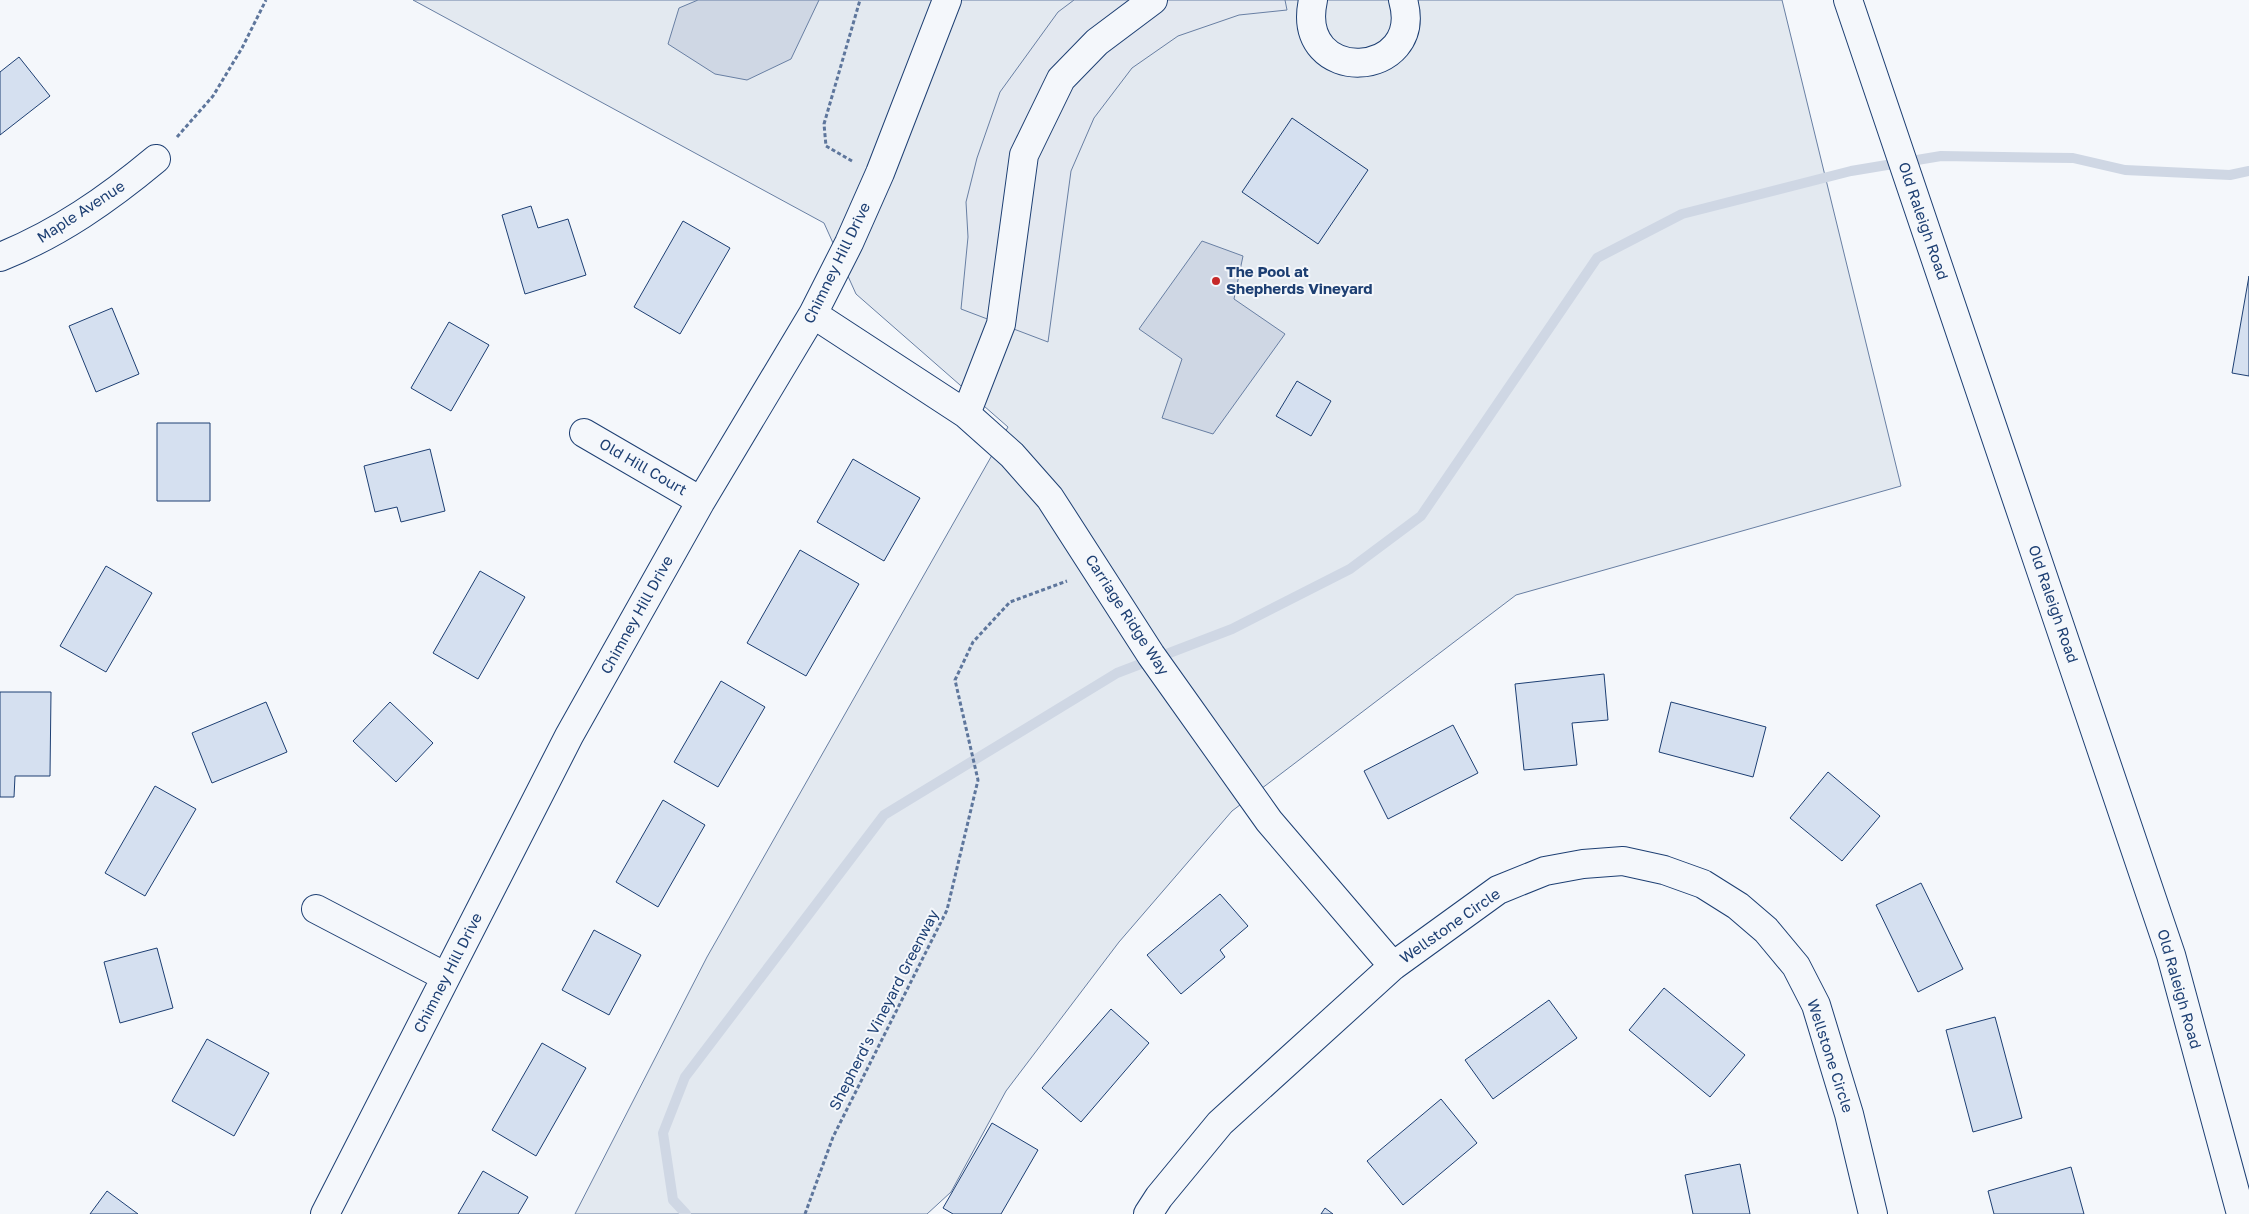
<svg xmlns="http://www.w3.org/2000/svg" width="2249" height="1214" font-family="'Golos Text',sans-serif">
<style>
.green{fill:#e3e9f0;stroke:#687fa3}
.parking{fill:#e3e8f0;stroke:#687fa3}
.water{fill:#cfd7e4;stroke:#687fa3}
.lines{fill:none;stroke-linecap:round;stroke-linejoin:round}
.stream{stroke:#cfd7e4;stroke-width:10}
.building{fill:#d5e0f0;stroke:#1d3f73}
.minor-casing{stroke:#1d3f73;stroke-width:30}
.major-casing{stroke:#1d3f73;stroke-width:30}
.path{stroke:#5e769c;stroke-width:3;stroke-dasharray:4 2.5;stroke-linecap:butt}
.minor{stroke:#f4f7fb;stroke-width:28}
.major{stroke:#f4f7fb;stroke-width:28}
.poi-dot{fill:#c62828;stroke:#f4f7fb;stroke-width:2}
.labels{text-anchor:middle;stroke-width:4;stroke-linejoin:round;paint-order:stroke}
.street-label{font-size:15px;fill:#1d3f73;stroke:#f4f7fb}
.poi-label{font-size:15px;font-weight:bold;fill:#1d3f73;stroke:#f4f7fb;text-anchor:start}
</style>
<rect width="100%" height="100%" fill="#f4f7fb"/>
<path class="green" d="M413 0H1782L1901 486 1516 595 1232 811 1119 942 1006 1091 951 1192 927 1214H575L707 957 1008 427 856 294 824 223Z"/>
<path class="parking" d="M1074 0H1285L1287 10 1239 15 1178 36 1132 68 1094 118 1071 171 1048 342 961 309 968 237 966 202 977 158 1000 92 1058 12Z"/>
<path class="water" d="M698 0H819L791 59 747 80 715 74 668 44 679 8Z
M1202 241 1243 256 1234 299 1285 334 1213 434 1162 418 1182 359 1139 329Z"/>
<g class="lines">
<path class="stream" d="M686 1214 673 1200 663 1133 685 1077 884 815 1117 673 1232 629 1350 569 1421 516 1597 258 1682 214 1851 171 1941 156 2073 158 2125 170 2230 175 2249 171"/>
</g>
<path class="building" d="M19 57 50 96 0 135V72Z
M1292 118 1368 170 1318 244 1242 192Z
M531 206 538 228 568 219 586 275 525 294 502 215Z
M683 221 730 248 680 334 634 307Z
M2249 276V376L2232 373Z
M112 308 139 374 96 392 69 326Z
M449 322 489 345 451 411 411 388Z
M1297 381 1331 401 1311 436 1276 416Z
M157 423H210V501H157Z
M430 449 445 511 401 522 397 507 375 512 364 466Z
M853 459 920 498 884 561 817 522Z
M800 550 859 584 806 676 747 643Z
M106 566 152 593 106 672 60 646Z
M480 571 525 597 478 679 433 653Z
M1604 674 1608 720 1572 723 1577 765 1524 770 1515 684Z
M721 681 765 707 718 787 674 762Z
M0 692H51L50 776H15L14 797H0Z
M266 702 287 752 212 783 192 733Z
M390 702 433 743 396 782 353 741Z
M1671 702 1766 727 1753 777 1659 752Z
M1453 725 1478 773 1388 819 1364 771Z
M1828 772 1880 816 1842 861 1790 818Z
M155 786 196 809 145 896 105 873Z
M663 800 705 825 658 907 616 882Z
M1921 883 1963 969 1918 992 1876 905Z
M1220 894 1248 926 1220 950 1225 957 1181 994 1147 955Z
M594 930 641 955 609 1015 562 990Z
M157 948 173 1008 120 1023 104 962Z
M1664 988 1745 1055 1710 1097 1629 1030Z
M1549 1000 1577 1038 1493 1099 1465 1060Z
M1111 1009 1149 1043 1081 1122 1042 1088Z
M1995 1017 2022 1118 1973 1132 1946 1030Z
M207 1039 269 1073 234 1136 172 1101Z
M542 1043 586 1068 536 1156 492 1130Z
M1441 1099 1477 1143 1403 1205 1367 1161Z
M992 1123 1038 1150 1001 1214H953L943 1208Z
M1740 1164 1750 1214H1693L1685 1175Z
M2071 1167 2084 1214H1994L1988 1191Z
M483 1171 528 1197 518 1214H458Z
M107 1191 138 1214H90Z
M1325 1208 1333 1214H1321Z"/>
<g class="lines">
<g class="minor-casing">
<path id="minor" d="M1313 0C1294 87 1426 80 1403 0
M0 257C58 234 108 199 156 159
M813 314 966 414 1012 455 1050 498 1151 655 1269 821 1393 966
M966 414 1001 324 1024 155 1061 79 1097 42 1153 0
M584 433 701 501
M316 909 446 977
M325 1214 569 736 701 501 813 314 849 243 880 173 947 0
M1148 1214 1159 1197 1220 1123 1393 966 1498 890 1545 871 1583 864 1623 861 1664 870 1703 884 1738 906 1766 930 1796 966 1816 1005 1849 1114 1873 1214"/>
</g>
<g class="major-casing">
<path id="major" d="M1848 0 2171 955 2241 1214"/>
</g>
<path class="path" d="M177 137 213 96 242 48 266 0
M852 161 826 146 824 124 860 0
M805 1214 833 1137 947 910 978 780 955 680 973 642 1010 602 1067 581"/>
<use href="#minor" class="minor"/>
<use href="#major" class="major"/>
</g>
<circle class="poi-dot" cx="1216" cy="281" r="5"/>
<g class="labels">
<g class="street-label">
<text transform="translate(81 212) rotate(-33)" y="5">Maple Avenue</text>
<text transform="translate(1923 221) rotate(71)" y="5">Old Raleigh Road</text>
<text transform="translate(837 263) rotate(-64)" y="5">Chimney Hill Drive</text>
<text transform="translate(643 467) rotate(30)" y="5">Old Hill Court</text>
<text transform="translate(2053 604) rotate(71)" y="5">Old Raleigh Road</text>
<text transform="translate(637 615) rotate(-61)" y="5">Chimney Hill Drive</text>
<text transform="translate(1127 615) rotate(57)" y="5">Carriage Ridge Way</text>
<text transform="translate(1450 926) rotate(-35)" y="5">Wellstone Circle</text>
<text transform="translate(448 973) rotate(-63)" y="5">Chimney Hill Drive</text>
<text transform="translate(2179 989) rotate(74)" y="5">Old Raleigh Road</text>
<text transform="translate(884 1010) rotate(-63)" y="5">Shepherd's Vineyard Greenway</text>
<text transform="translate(1830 1056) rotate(72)" y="5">Wellstone Circle</text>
</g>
<g class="poi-label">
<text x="1226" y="277">The Pool at<tspan x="1226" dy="17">Shepherds Vineyard</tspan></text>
</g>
</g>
</svg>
